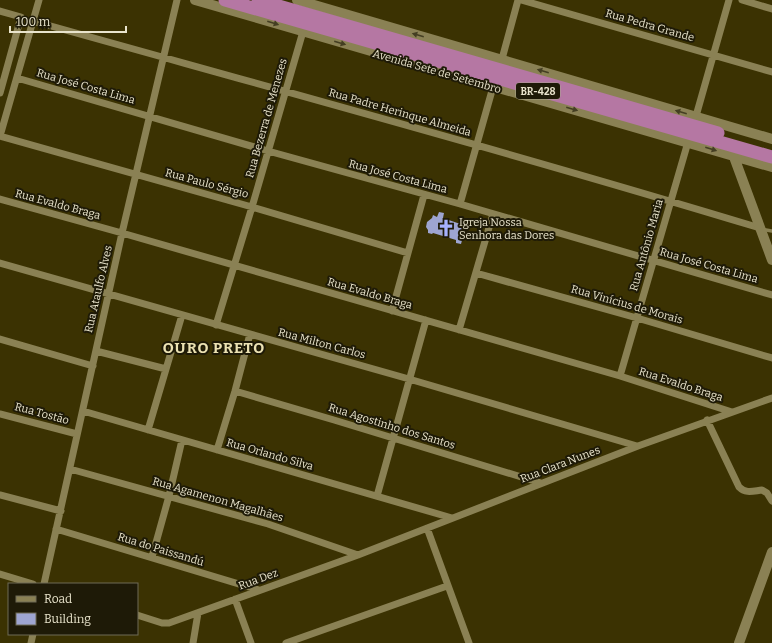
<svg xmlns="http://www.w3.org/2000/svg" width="772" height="643" font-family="Bitter,serif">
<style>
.building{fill:#9ea5d1}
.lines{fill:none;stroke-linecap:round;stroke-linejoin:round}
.lane{stroke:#8a8154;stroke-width:3.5}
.street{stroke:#8a8154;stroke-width:7}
.secondary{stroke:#8a8154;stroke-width:10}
.highway{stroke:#b577a3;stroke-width:13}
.oneway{fill:#443e22}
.labels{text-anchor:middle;stroke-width:4;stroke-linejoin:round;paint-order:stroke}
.shield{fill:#1e1a07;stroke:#aca791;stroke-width:1}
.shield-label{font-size:10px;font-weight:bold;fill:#e9e4cc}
.street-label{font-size:11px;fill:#e9e4cc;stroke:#1e1a07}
.poi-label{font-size:11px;fill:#e9e4cc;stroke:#1e1a07;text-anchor:start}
.district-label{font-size:15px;font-weight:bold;letter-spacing:1px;fill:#ece2b2;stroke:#1e1a07}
</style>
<rect width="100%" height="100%" fill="#3b3202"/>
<path class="building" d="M439 212 444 213 443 218 466 226 461 244 456 243V240L433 233 432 234 428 233V230L426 227 427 222 432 218 433 215 437 217Z"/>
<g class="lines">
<path class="lane" d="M761 229 772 231"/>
<path class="street" d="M521 0 772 72
M742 0 772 9
M0 11 21 17 0 93
M33 21C276 89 519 155 760 228
M502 59 518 0
M17 78 268 151 460 204 772 295
M696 116 729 0
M0 136 252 207 408 253
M0 136 39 0
M0 199 122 233 620 376 732 412
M460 204 493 87
M0 263 409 379 637 446
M476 273 637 318 772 358
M392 311 424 195
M216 325 252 207 304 28
M459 330 493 214
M0 339 93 366
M96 351 166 369
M620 376 688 142
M235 391 334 420 541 483
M83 411 452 518
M0 414 77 434
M707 420 739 487C746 494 753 491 762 490L767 493 772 501
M148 430 182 315
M217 450 235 391 250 334
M70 469 268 524 358 555
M0 495 61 511
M377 496 426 320
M427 528 469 643
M56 529 259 590
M152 557 169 496 182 440
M0 574 33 584
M44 584 122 233 177 0
M235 599 251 643
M137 615 162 623H169L358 555 638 446 772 398
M31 643 33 634
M193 643 198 613
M286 643 447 586"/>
<path class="secondary" d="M195 0 772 167
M297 0 772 139
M734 157 772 260
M739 643 772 552"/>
<path class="highway" d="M225 0 772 157
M258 0 718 133"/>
</g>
<defs><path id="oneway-solid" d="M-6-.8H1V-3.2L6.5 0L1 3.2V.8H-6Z"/></defs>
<g class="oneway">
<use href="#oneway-solid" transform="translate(273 23) rotate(17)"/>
<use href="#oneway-solid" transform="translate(418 35) rotate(-164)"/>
<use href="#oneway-solid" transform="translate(340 43) rotate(16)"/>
<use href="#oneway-solid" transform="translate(543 71) rotate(-164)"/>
<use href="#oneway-solid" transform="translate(572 109) rotate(16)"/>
<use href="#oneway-solid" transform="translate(681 112) rotate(-164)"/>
<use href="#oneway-solid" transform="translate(711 149) rotate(17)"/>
</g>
<defs>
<g id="church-bare" transform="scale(1.38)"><path d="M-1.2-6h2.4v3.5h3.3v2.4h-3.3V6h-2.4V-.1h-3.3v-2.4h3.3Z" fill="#a6b1fc" stroke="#1e1a07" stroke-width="2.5" paint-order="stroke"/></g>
</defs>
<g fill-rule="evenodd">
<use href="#church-bare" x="446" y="228"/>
</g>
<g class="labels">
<rect class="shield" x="516" y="83" width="44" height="16" rx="3"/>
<g class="shield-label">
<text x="538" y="95">BR-428</text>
</g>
<g class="street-label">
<text transform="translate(650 25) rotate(16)" y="4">Rua Pedra Grande</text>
<text transform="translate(437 71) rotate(16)" y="4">Avenida Sete de Setembro</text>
<text transform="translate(86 86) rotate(16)" y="4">Rua José Costa Lima</text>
<text transform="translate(400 112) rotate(16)" y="4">Rua Padre Herinque Almeida</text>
<text transform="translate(266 118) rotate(-74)" y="4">Rua Bezerra de Menezes</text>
<text transform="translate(398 176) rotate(15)" y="4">Rua José Costa Lima</text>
<text transform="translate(207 183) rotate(15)" y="4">Rua Paulo Sérgio</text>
<text transform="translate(58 204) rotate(15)" y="4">Rua Evaldo Braga</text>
<text transform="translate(646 245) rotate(-74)" y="4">Rua Antônio Maria</text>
<text transform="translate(709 265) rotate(16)" y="4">Rua José Costa Lima</text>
<text transform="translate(98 289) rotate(-77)" y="4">Rua Ataulfo Alves</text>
<text transform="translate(370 293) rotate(16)" y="4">Rua Evaldo Braga</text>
<text transform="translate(627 304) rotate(16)" y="4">Rua Vinícius de Morais</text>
<text transform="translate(322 343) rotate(15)" y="4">Rua Milton Carlos</text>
<text transform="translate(681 384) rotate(18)" y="4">Rua Evaldo Braga</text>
<text transform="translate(42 413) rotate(15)" y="4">Rua Tostão</text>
<text transform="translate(392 426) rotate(17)" y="4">Rua Agostinho dos Santos</text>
<text transform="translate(270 454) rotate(16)" y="4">Rua Orlando Silva</text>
<text transform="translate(560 464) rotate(-21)" y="4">Rua Clara Nunes</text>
<text transform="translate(218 499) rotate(16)" y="4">Rua Agamenon Magalhães</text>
<text transform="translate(161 549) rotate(17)" y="4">Rua do Paissandú</text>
<text transform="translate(258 579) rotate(-20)" y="4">Rua Dez</text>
</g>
<g class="poi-label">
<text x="459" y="226">Igreja Nossa<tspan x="459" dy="13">Senhora das Dores</tspan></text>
</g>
<g class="district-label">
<text x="214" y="353">OURO PRETO</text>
</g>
</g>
<rect x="8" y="583" width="130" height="52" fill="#1e1a07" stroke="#6f6b56"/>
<rect x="16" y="596" width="20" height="6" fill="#8a8154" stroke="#6f6b56"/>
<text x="44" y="603" font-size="12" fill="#e9e4cc">Road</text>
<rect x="16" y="613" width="20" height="12" fill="#9ea5d1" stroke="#6f6b56"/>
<text x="44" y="623" font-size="12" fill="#e9e4cc">Building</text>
<path d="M10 26v6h116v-6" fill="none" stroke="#e9e4cc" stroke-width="2"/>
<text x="16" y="26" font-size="12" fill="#e9e4cc" stroke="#1e1a07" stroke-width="3" paint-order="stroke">100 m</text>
</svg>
